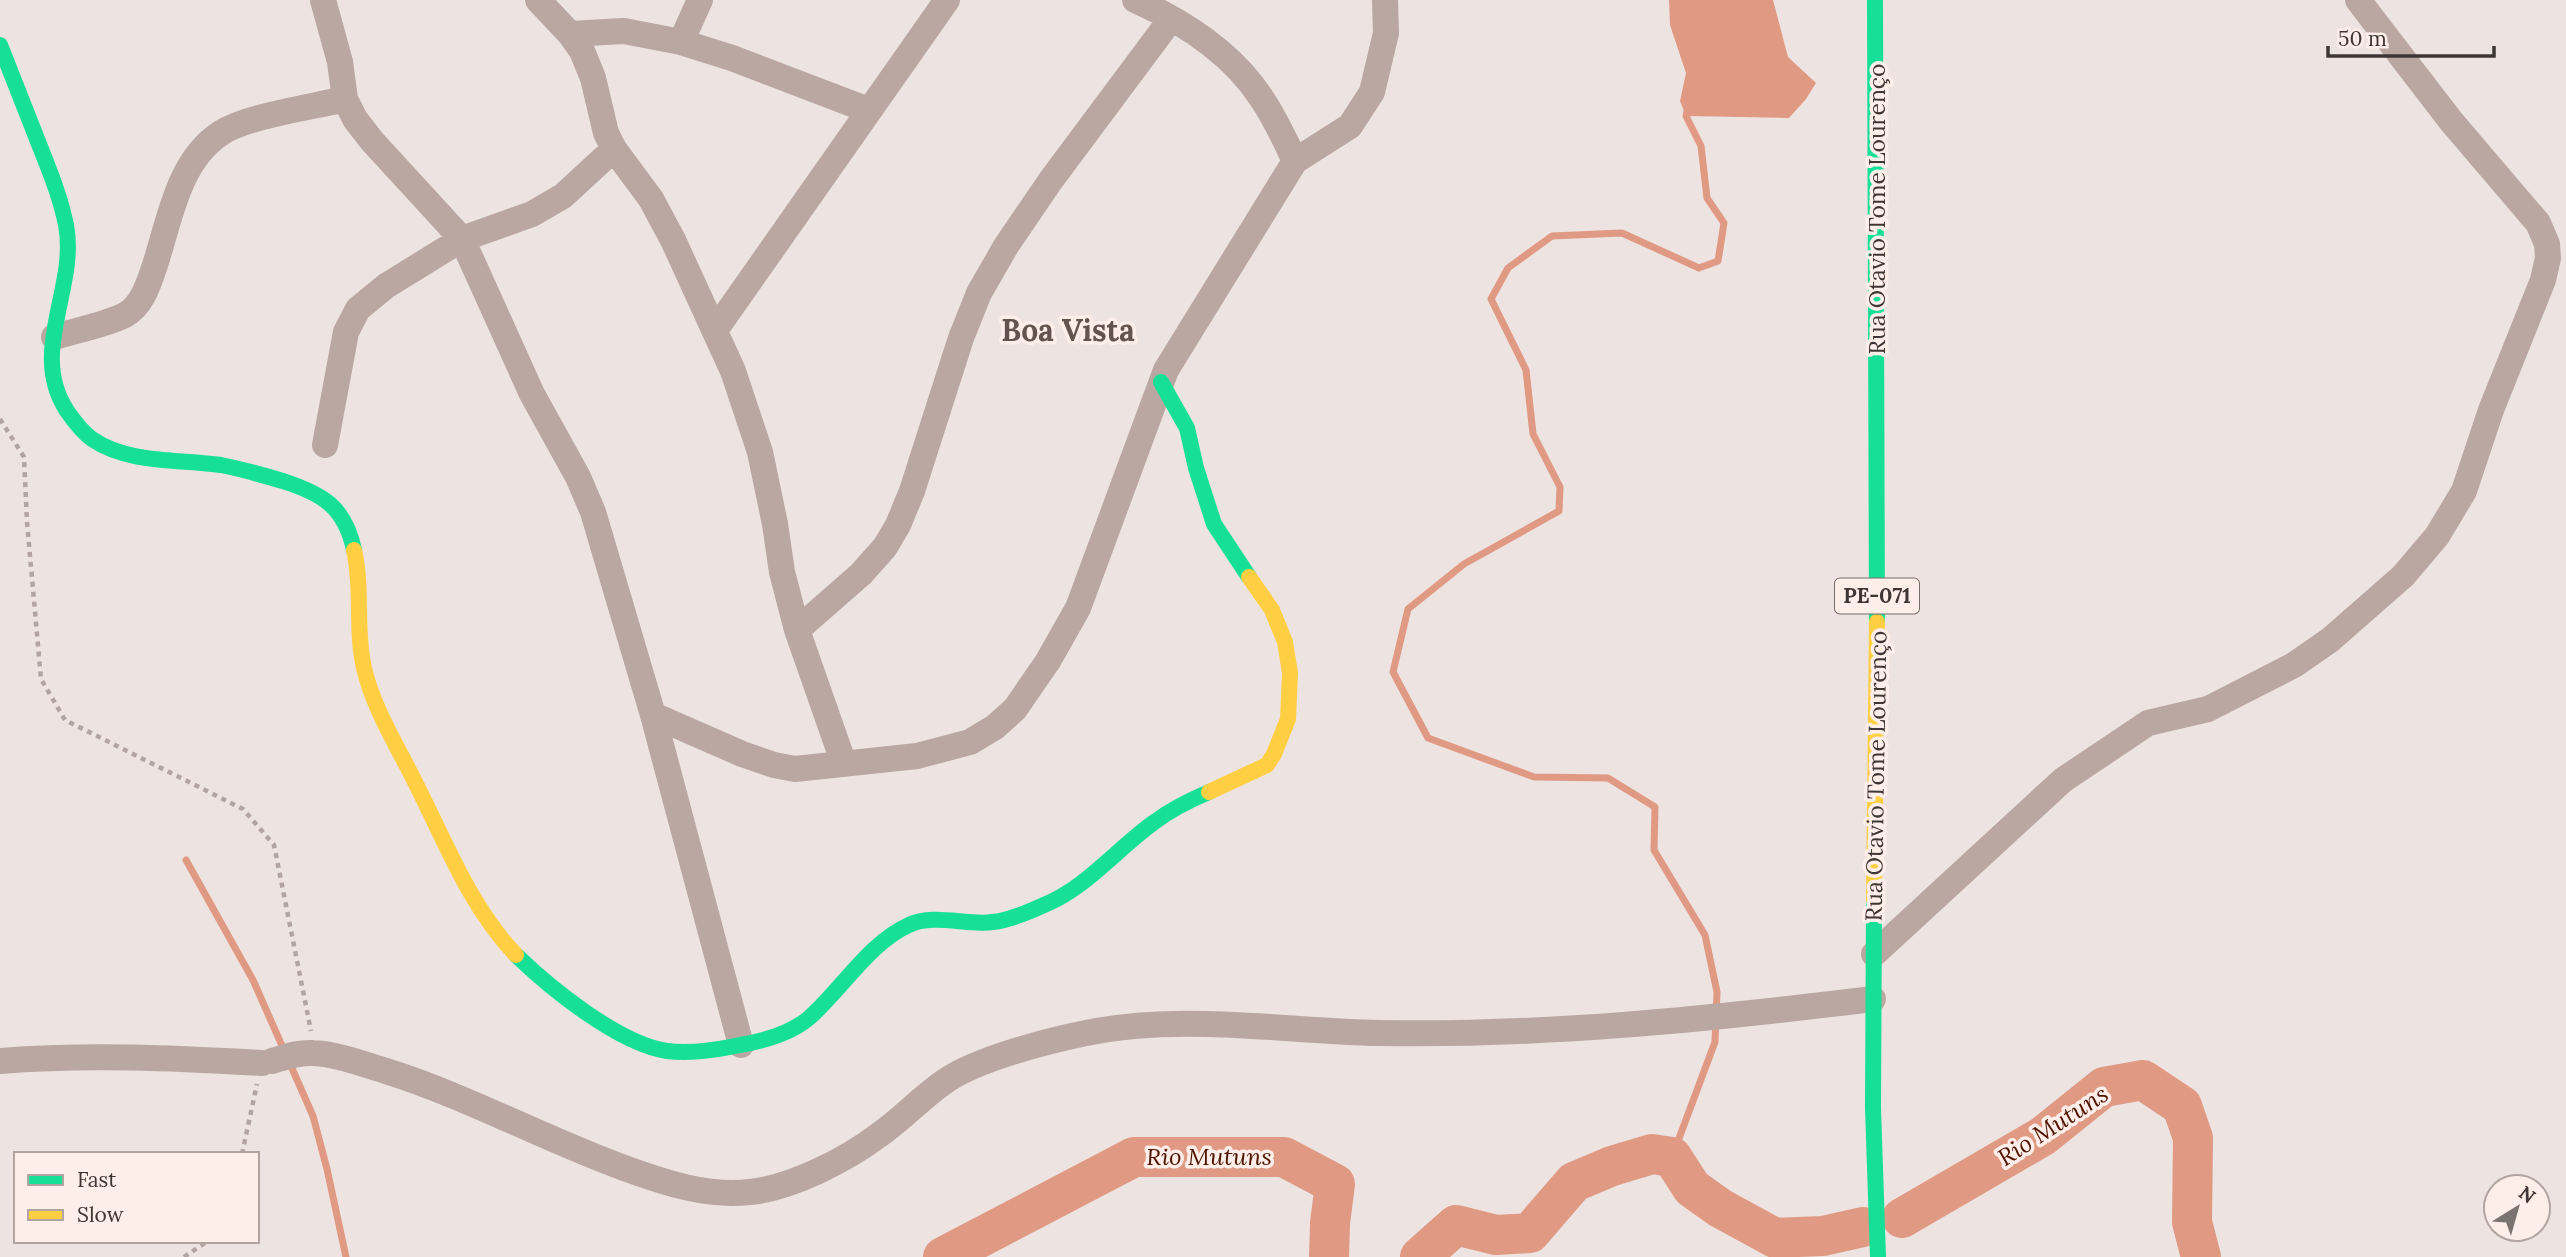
<svg xmlns="http://www.w3.org/2000/svg" width="2566" height="1257" font-family="Lora,serif">
<style>
.water{fill:#e09a84}
.lines{fill:none;stroke-linecap:round;stroke-linejoin:round}
.stream{stroke:#e09a84;stroke-width:7}
.river{stroke:#e09a84;stroke-width:40}
.path{stroke:#b2a4a0;stroke-width:4.5;stroke-dasharray:5 5;stroke-linecap:butt}
.street{stroke:#baa7a1;stroke-width:26}
.fast{stroke:#16e098;stroke-width:16}
.slow{stroke:#ffcf43;stroke-width:16}
.labels{text-anchor:middle;stroke-width:7;stroke-linejoin:round;paint-order:stroke}
.shield{fill:#fdeee9;stroke:#776d6a;stroke-width:2}
.shield-label{font-size:21px;font-weight:bold;fill:#3e3634}
.street-label{font-size:23px;fill:#3e3634;stroke:#fdeee9}
.water-label{font-size:24px;font-style:italic;fill:#501401;stroke:#fdeee9}
.district-label{font-size:30px;font-weight:bold;fill:#64544f;stroke:#fdeee9}
</style>
<rect width="100%" height="100%" fill="#ede3e0"/>
<path class="water" d="M1669 0H1773L1788 57 1816 83 1806 99 1789 118 1686 116 1680 101 1686 73 1670 25Z"/>
<g class="lines">
<path class="stream" d="M186 860 253 980 313 1116 327 1169 346 1257
M1672 1157 1715 1042 1717 992 1705 935 1654 850 1655 807 1608 778 1534 777 1428 738 1393 672 1408 609 1464 564 1559 511 1560 487 1533 434 1526 370 1491 299 1508 268 1552 236 1622 233 1699 268 1718 261 1724 223 1707 198 1701 146 1686 116 1688 107"/>
<path class="river" d="M1902 1218 2043 1136 2104 1087 2143 1080 2182 1106 2193 1138 2192 1222 2201 1257
M943 1257 1134 1157H1284L1335 1184 1330 1223 1329 1257
M1420 1257 1456 1225 1496 1235 1530 1233 1574 1182 1612 1166 1652 1154 1672 1157 1692 1188 1720 1208 1775 1238 1823 1236 1863 1227"/>
<path class="path" d="M0 419 24 457 27 522 41 679 65 720 243 809 274 845 311 1031
M242 1154 257 1084
M184 1257 208 1241"/>
<path class="street" d="M323 0 340 62 345 99 355 119 372 141 462 239 532 394 578 477 593 512 653 715 741 1045
M538 0 570 34 582 51 593 78 606 133 614 149 651 199 673 240 733 371 760 452 775 524 782 572 797 630 844 764
M1135 0C1184 22 1233 54 1262 99 1275 118 1285 140 1295 161
M570 34 624 31 681 42 732 58 868 110
M681 42 700 0
M716 329 947 0
M54 337C74 331 108 324 125 315 143 305 149 282 155 265 170 219 178 161 221 133 247 116 312 107 345 99
M325 445 346 332 358 309 386 286 462 239 532 214 563 196 614 149
M797 630 861 574 885 547 898 525 912 491 961 338 979 293 1006 246 1051 180 1171 19
M653 715 742 754 774 765 795 769 917 756 970 742 995 727 1015 709 1048 661 1078 608 1166 370 1295 161 1350 126 1372 92 1386 33 1385 0
M1874 954 2063 780 2148 723 2208 709 2294 665 2330 640 2403 576 2437 536 2464 491 2491 410 2543 280 2548 258 2547 244 2538 223 2451 121 2358 0
M0 1061C87 1054 174 1058 262 1063
M272 1061C286 1057 299 1052 313 1053 337 1054 363 1064 386 1071 469 1097 546 1140 627 1169 666 1183 708 1197 750 1192 791 1188 846 1160 879 1135 902 1119 921 1098 944 1082 976 1059 1047 1041 1086 1033 1183 1013 1282 1031 1379 1033 1544 1036 1709 1019 1873 999"/>
<path class="fast" d="M1875 0 1877 622
M0 45C12 76 25 108 37 139 48 167 60 195 66 225 78 288 28 352 67 411 74 421 82 432 92 439 128 464 180 459 221 465 242 469 262 475 283 481 323 494 345 507 354 550
M1161 382 1187 428 1196 468 1214 524 1249 577
M1874 900 1873 1108 1878 1257
M516 955C550 988 619 1044 667 1051 691 1054 717 1050 740 1045 764 1041 790 1034 809 1018 841 990 870 942 909 925 934 913 967 926 993 922 1009 920 1029 912 1044 905 1086 888 1117 849 1153 823 1170 810 1190 800 1209 792"/>
<path class="slow" d="M354 550C363 589 355 629 364 668 373 708 398 747 416 784 446 843 470 907 516 955
M1209 792 1267 765 1274 754 1288 719 1290 673 1285 642 1272 610 1249 577
M1874 900 1877 622"/>
</g>
<g class="labels">
<rect class="shield" x="1835" y="578.5" width="84" height="35" rx="5"/>
<g class="shield-label">
<text x="1877" y="603">PE-071</text>
</g>
<g class="street-label">
<text transform="translate(1877 209) rotate(-90)" y="8">Rua Otavio Tome Lourenço</text>
<text transform="translate(1876 776) rotate(-89)" y="8">Rua Otavio Tome Lourenço</text>
</g>
<g class="water-label">
<text transform="translate(2053 1126) rotate(-33)" y="8">Rio Mutuns</text>
<text x="1209" y="1165">Rio Mutuns</text>
</g>
<g class="district-label">
<text x="1068" y="341">Boa Vista</text>
</g>
</g>
<rect x="14" y="1152" width="245" height="91" fill="#fdeee9" stroke="#b1a4a1" stroke-width="2"/>
<rect x="28" y="1175" width="35" height="10" fill="#16e098" stroke="#b1a4a1" stroke-width="2"/>
<text x="77" y="1187" font-size="21" fill="#3e3634">Fast</text>
<rect x="28" y="1210" width="35" height="10" fill="#ffcf43" stroke="#b1a4a1" stroke-width="2"/>
<text x="77" y="1222" font-size="21" fill="#3e3634">Slow</text>
<g transform="translate(2517 1208) rotate(37)"><circle r="33" fill="#fdeee9" stroke="#b1a4a1" stroke-width="2"/>
<path d="M0-5L12 26L0 18L-12 26Z" fill="#7b7370"/>
<text y="-10" font-size="19" font-weight="bold" text-anchor="middle" fill="#3e3634">N</text>
</g>
<path d="M2328 46v10h166v-10" fill="none" stroke="#3e3634" stroke-width="3.5"/>
<text x="2338" y="46" font-size="21" fill="#3e3634" stroke="#fdeee9" stroke-width="5" paint-order="stroke">50 m</text>
</svg>
